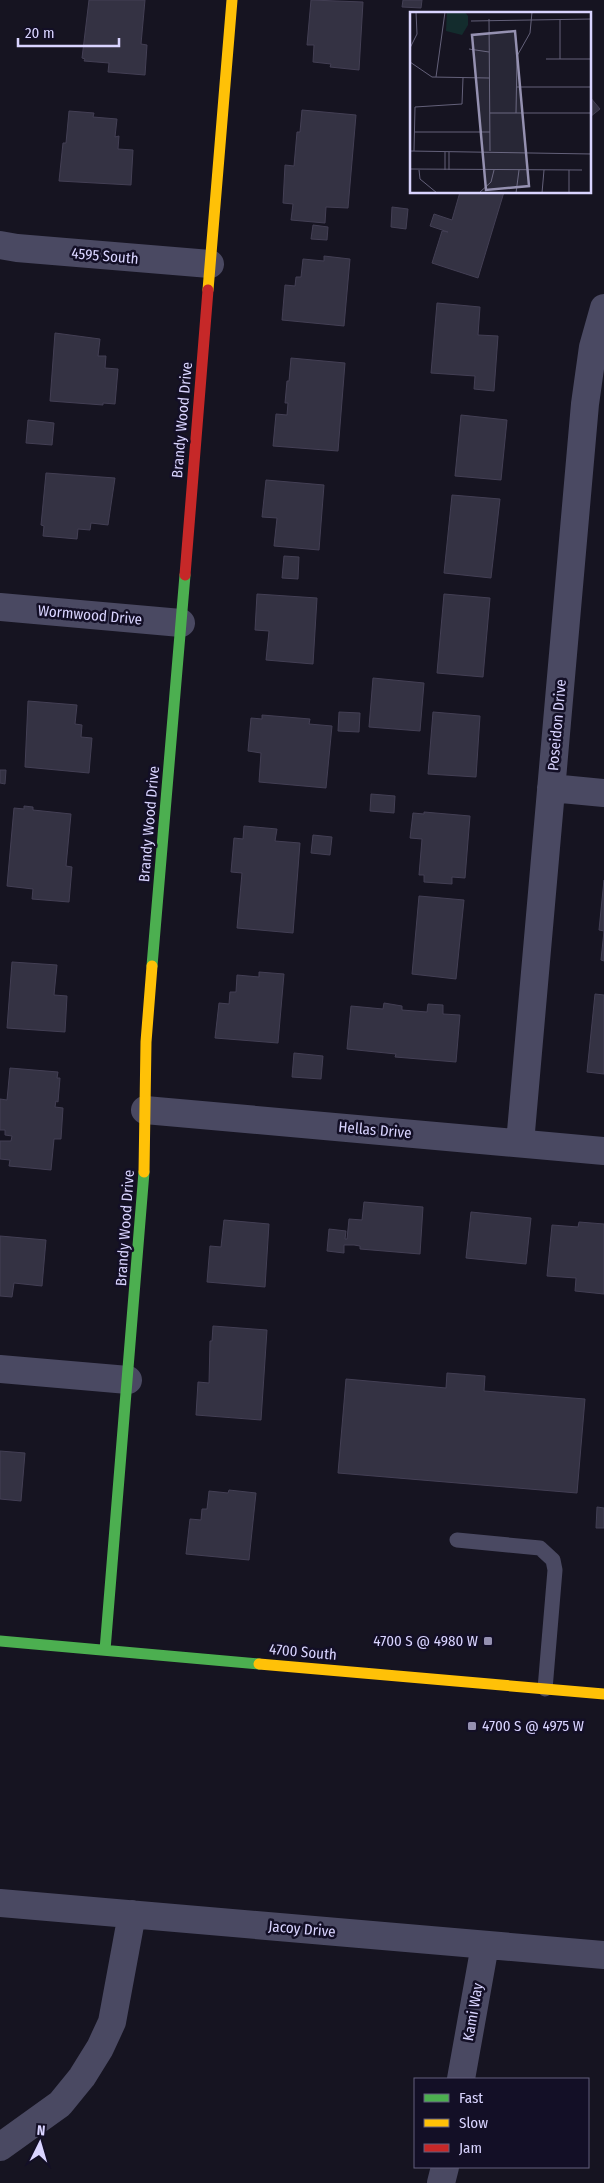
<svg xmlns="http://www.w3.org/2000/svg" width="604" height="2183" font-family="'Fira Sans Condensed',sans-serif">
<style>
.building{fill:#343243;stroke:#433f54}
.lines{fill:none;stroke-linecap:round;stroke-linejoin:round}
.lane{stroke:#4a4962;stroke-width:15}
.street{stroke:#4a4962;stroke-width:28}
.fast{stroke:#4caf50;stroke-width:11}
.slow{stroke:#ffc107;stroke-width:11}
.jam{stroke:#c62828;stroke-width:11}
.poi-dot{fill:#9591b1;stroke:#130f26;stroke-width:2}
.labels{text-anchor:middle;stroke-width:5;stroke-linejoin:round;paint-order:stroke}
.street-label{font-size:15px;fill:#d9d4ff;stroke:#130f26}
.poi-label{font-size:15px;fill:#d9d4ff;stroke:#130f26;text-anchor:end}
.inset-road{fill:none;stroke:#64617a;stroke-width:1}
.view{fill:#9591b1;fill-opacity:0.15;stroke:#9591b1;stroke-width:2.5}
.inset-edge{fill:none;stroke:#d9d4ff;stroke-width:2.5}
</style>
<rect width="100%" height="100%" fill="#161421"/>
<path class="building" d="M89 0H145L141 44 147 45 145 75 108 72 109 63 84 61 85 59 82 58Z
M311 0 363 2 359 70 330 67 331 64 313 62 314 45H307Z
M403 0H422L421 8 402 7Z
M590 97 600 109 590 117Z
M302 110 356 115 348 208 326 207 325 223 291 220 293 204 283 203 285 165 294 166 297 132H300Z
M69 111 94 113 93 117 117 119 115 137 119 136 118 149 133 150 131 185 59 181 63 143H66Z
M460 192H504L478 278 432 263 442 231 448 232 430 226 434 214 452 220Z
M392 207 408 209 406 229 391 227Z
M313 225 328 227 327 240 311 239Z
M324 256 350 259 344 326 282 320 285 285 295 286 296 277H301L303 259 324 261Z
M437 303 480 307 478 335 498 336 494 391 474 389 475 376 431 373Z
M55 333 100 339 98 356H106L105 368 118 369 115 404 103 403V405L50 401Z
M291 358 345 363 338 451 273 446 276 414 287 415 288 403H285L287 381H289Z
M461 415 507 420 501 480 455 476Z
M28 420 54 423 52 445 26 443Z
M46 473 115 478 108 525 91 523 90 530 78 529 77 539 43 536 44 526 41 525Z
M266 480 324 485 319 550 274 546 277 518 262 517Z
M452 495 500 499 491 578 444 573Z
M284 556 299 557 298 579 282 578Z
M257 594 317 598 313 664 266 660 269 631 255 630Z
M444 594 490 598 483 677 437 673Z
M373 678 424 683 420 731 369 727Z
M28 701 77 705 75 724 82 725 81 737 92 738 89 773 25 767Z
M339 712 360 713 359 732 338 731Z
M433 712 480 716 476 777 428 774Z
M262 715 310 719 309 724 332 726 326 788 259 782 261 753 248 751 251 718 262 719Z
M0 770H6L5 784 0 783Z
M371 794 395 796 394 813 370 811Z
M24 806 33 807V810L71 814 66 866 72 867 69 902 32 899 33 889 7 886 14 808 24 809Z
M424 812 470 816 465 878 452 877V884L424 882V875H419L422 839 410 838 413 813 424 814Z
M244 826 277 829 275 841 300 843 293 933 237 928 242 873 231 872 234 838 243 839Z
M313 835 332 837 330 855 311 853Z
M604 880V961L601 960 604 931 599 930Z
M419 896 464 900 456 979 412 974Z
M12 962 57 965 54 995 67 996 65 1032 7 1028Z
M259 972 284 974 278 1043 215 1038 219 1003 229 1004 230 992H236L237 975 259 977Z
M595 994 604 995V1074L587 1072Z
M384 1003 402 1006V1010L427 1012 428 1004 443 1005V1014L460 1015 456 1062 395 1057 396 1054 347 1049 351 1006 383 1009Z
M294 1053 323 1056 321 1079 292 1077Z
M10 1068 58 1072 57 1078H60L58 1102 56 1101 55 1107 63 1108 61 1139H54L51 1170 9 1166 10 1160 0 1159V1141H11L12 1136 5 1135V1130H0V1099L7 1100Z
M364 1202 423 1207 420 1254 360 1249V1246L354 1245H344V1253L327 1251 329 1229 346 1231 345 1239H347L349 1219 362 1220Z
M471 1212 531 1218 526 1264 466 1258Z
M224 1220 269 1224 265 1287 207 1282 210 1246 221 1247Z
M579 1222 604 1224V1294L575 1291 576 1278 547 1276 552 1225 578 1227Z
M0 1236 46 1240 42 1286 14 1283 12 1297 0 1296Z
M213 1326 267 1330 261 1420 196 1415 198 1382 209 1383 210 1341H212Z
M447 1373 485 1376 484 1391 585 1399 577 1493 338 1473 346 1379 446 1388Z
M0 1451 25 1453 21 1501 0 1499Z
M229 1490 256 1493 249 1560 186 1554 190 1519 201 1520 202 1509H207L209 1491 228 1493Z
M597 1507 604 1508V1528H596Z"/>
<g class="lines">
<path class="lane" d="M457 1540 540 1548 553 1560 555 1570 545 1689"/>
<path class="street" d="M0 245 17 248 210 264
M0 607 181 623
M551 788 604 793
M145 1110 604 1151
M520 1143 585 404 593 347 604 308
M0 1369 128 1380
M0 1903 604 1955
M461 2079 485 1945
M0 2147 60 2104 82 2077 100 2048 112 2022 132 1914
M441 2183 445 2167"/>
<path class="fast" d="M152 966 185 575
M0 1641 259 1664
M105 1650 144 1172"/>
<path class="slow" d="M208 290 232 0
M144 1172 146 1042 152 966
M259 1664 604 1694"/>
<path class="jam" d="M185 575 208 290"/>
</g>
<g class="poi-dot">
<rect x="483" y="1636" width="10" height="10" rx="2.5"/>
<rect x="467" y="1721" width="10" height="10" rx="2.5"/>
</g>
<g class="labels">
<g class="street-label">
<text transform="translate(105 256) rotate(5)" y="5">4595 South</text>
<text transform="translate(182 420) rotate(-85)" y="5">Brandy Wood Drive</text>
<text transform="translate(90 615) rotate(5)" y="5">Wormwood Drive</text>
<text transform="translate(557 725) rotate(-85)" y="5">Poseidon Drive</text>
<text transform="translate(149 824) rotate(-85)" y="5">Brandy Wood Drive</text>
<text transform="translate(375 1130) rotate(5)" y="5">Hellas Drive</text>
<text transform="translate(125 1228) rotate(-86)" y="5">Brandy Wood Drive</text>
<text transform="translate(303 1652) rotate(5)" y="5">4700 South</text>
<text transform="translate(302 1929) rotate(5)" y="5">Jacoy Drive</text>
<text transform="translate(473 2012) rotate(-80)" y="5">Kami Way</text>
</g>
<g class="poi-label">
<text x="478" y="1646">4700 S @ 4980 W</text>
<text x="482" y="1731" text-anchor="start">4700 S @ 4975 W</text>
</g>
</g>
<g transform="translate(410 12)">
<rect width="181" height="181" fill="#161421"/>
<path d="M37 0H55L58 4V13L52 23 36 19Z" fill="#132c2d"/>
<path class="inset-road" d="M79 7 80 139M150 7V47M61 9 182 7M0 36 7 22 6 0M59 37 79 40M136 47H181V7M0 50 22 65 79 66M26 65 35 0M106 75H182M80 101H182M106 101 107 44 120 21 122 0M4 120H80M0 139 182 142M4 139 5 95 52 92 53 66M35 140V158M39 140V158M0 157 172 158M9 158 10 167 27 181M69 181 81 170 84 158M106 181 109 158M132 181 134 158M159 181V158"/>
<path class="view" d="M105 19 119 174 76 178 62 23Z"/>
<rect width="181" height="181" class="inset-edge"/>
</g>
<rect x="414" y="2078" width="175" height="90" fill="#130f26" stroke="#625e7d"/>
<rect x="424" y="2094" width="25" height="8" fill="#4caf50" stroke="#625e7d"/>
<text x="459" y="2103" font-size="15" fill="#d9d4ff">Fast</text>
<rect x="424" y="2119" width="25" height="8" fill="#ffc107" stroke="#625e7d"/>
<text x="459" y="2128" font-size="15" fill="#d9d4ff">Slow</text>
<rect x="424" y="2144" width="25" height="8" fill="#c62828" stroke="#625e7d"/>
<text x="459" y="2153" font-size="15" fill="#d9d4ff">Jam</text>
<g transform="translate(40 2143) rotate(5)" stroke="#130f26" stroke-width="4" paint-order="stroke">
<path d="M0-4L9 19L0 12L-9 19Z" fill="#d9d4ff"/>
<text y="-8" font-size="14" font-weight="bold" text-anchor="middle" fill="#d9d4ff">N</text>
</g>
<path d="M18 38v8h101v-8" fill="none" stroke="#d9d4ff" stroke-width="2.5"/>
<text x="25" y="38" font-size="15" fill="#d9d4ff" stroke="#130f26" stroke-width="4" paint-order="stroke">20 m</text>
</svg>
